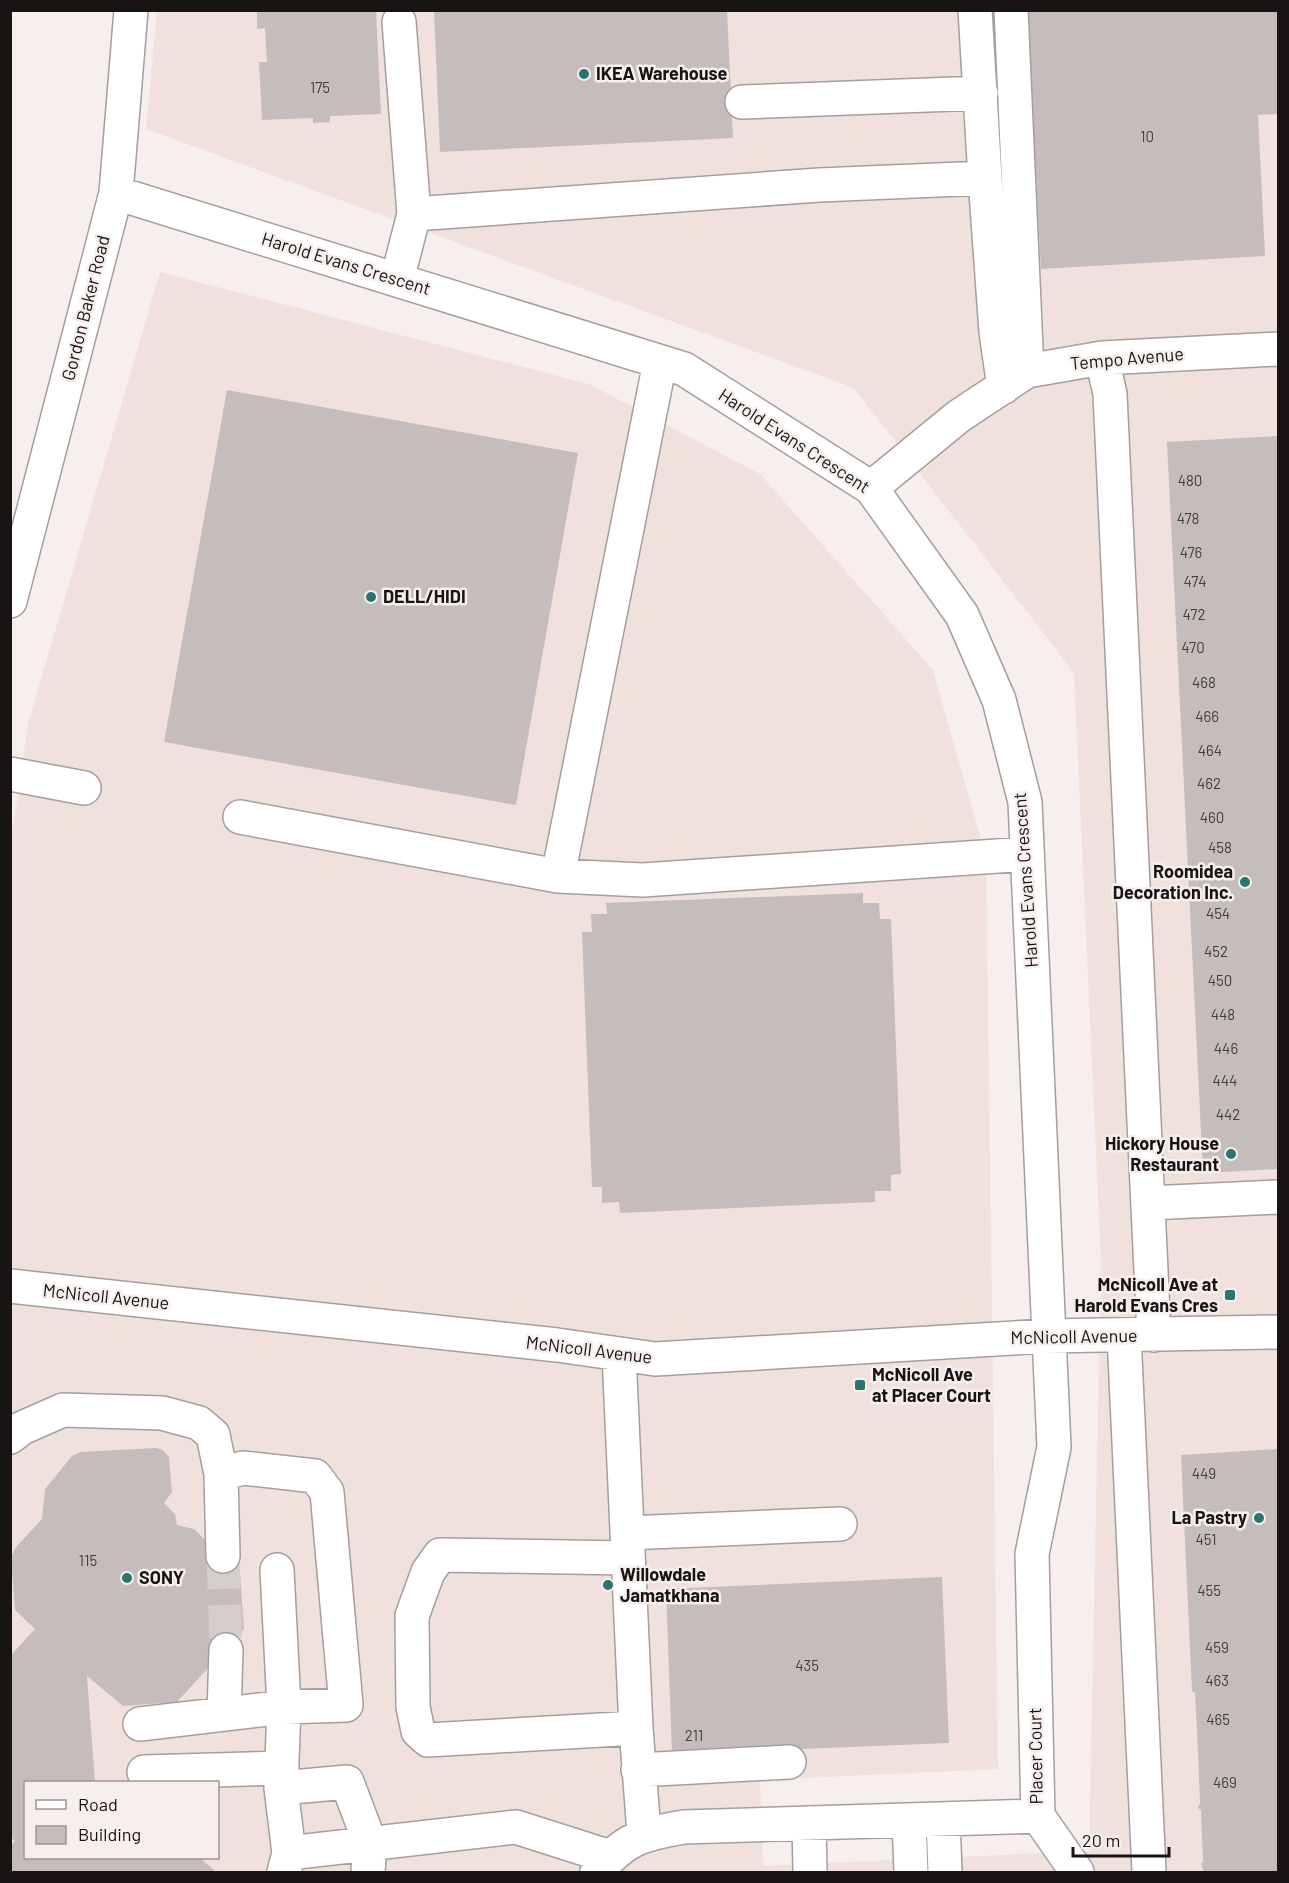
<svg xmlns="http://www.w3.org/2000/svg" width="1289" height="1883" font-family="Barlow,sans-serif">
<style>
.built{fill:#f1e1dc;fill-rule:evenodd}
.building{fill:#c5bdbb}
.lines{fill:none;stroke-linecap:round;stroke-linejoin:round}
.minor-tunnel{stroke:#d5cecc;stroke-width:33;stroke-dasharray:33 16;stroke-linecap:butt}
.minor-casing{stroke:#a69e9c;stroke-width:36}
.minor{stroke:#fff;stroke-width:33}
.poi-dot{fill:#2b7570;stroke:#f7efed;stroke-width:2}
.labels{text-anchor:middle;stroke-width:5;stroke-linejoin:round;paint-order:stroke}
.number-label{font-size:15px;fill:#423e3d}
.poi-label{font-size:18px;font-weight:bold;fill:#171413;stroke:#f7efed;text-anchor:start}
.street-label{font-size:18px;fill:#171413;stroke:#f7efed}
</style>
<rect width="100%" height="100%" fill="#f7efed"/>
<path class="built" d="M157 11H1278V1872H11V841L28 724 160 272 589 384 760 474 933 670 986 857 998 1769 760 1780 763 1866 1089 1851 1101 1262 1074 673 854 388 146 129ZM26 1782H218V1858H26Z"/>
<path class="building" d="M257 10H376L381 114 330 116V122L313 123V118L262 120 259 62H267L265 28 257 29Z
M434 10H727L733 138 440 152Z
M1027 10H1278V114L1258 115 1265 256 1041 269Z
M227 390 578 453 516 805 164 742Z
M1278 436V1169L1203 1173 1167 442Z
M863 893V903H879L880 919H891L901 1174 891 1175V1191H875V1202L620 1213 619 1202 602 1203V1187H592L582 932H592L591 914H607L606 903Z
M156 1448 163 1450 169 1457 172 1492 164 1503 175 1514 177 1525 194 1529 240 1574 244 1629 177 1702 123 1706 87 1676 95 1782H26V1858H200L216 1872H10V1846L15 1841 10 1837V1656L35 1629 15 1610 11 1558 16 1547 42 1519 45 1489 72 1456 80 1452Z
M1278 1449V1872H1204L1201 1863 1203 1862 1201 1810 1198 1808 1200 1803 1198 1751 1195 1693 1192 1691 1181 1455Z
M942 1577 949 1743 672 1754 666 1589Z"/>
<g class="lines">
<path class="minor-tunnel" d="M223 1556 226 1650"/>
<g class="minor-casing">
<path id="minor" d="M975 10 985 178
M1011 10 1027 371
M742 102 981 93
M116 193 684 369 871 488 962 615 999 700 1025 802 1054 1447 1032 1554 1038 1816 684 1827C643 1834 625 1838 597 1872
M414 214 819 185 985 178 996 332 1004 387
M397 280 414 214 399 22
M1102 358 1110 394 1154 1335
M871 488 959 416 1027 371 1102 358 1278 349
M10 601 116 193 131 10
M10 774 84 788
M240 817 558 876 643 880 1027 854
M558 876 660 362
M1149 1203 1278 1197
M10 1286 557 1345 655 1359 1047 1336 1278 1332
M1124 1335 1149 1872
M619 1354 636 1728 644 1833
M10 1437 22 1428 63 1410 162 1413 199 1423 213 1435 221 1474
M627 1533 840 1524
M627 1558 440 1555 428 1572 412 1616 413 1707 418 1731 428 1740 636 1728
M277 1570 284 1707 281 1788 347 1782 370 1843 368 1872
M224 1714 226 1650
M140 1724 284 1707 346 1705 327 1492 315 1476 243 1468 221 1474 223 1556
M638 1770 789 1762
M144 1772 282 1768
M281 1788 289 1853
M1038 1816 1077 1872
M943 1819 945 1872
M909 1820 911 1872
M809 1823 810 1872
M284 1872 289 1853 516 1827 610 1857"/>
</g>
<use href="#minor" class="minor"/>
</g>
<g class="poi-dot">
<circle cx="584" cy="74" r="6"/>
<circle cx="371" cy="597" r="6"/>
<circle cx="1245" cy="882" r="6"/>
<circle cx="1231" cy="1154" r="6"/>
<rect x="1224" y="1289" width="12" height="12" rx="3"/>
<rect x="854" y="1379" width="12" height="12" rx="3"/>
<circle cx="1259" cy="1518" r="6"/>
<circle cx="127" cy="1578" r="6"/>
<circle cx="608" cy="1585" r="6"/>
</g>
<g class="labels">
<g class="number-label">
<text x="320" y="93">175</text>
<text x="1147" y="142">10</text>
<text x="1190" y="486">480</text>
<text x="1188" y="524">478</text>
<text x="1191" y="558">476</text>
<text x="1195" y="587">474</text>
<text x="1194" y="620">472</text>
<text x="1193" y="653">470</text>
<text x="1204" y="688">468</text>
<text x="1207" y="722">466</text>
<text x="1210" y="756">464</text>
<text x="1209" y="789">462</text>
<text x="1212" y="823">460</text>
<text x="1220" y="853">458</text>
<text x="1218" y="919">454</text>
<text x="1216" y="957">452</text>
<text x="1220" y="986">450</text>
<text x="1223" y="1020">448</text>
<text x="1226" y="1054">446</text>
<text x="1225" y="1086">444</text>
<text x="1228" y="1120">442</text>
<text x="1204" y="1479">449</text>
<text x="1206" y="1545">451</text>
<text x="88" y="1566">115</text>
<text x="1209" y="1596">455</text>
<text x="1217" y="1653">459</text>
<text x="807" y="1671">435</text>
<text x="1217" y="1686">463</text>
<text x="1218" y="1725">465</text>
<text x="694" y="1741">211</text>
<text x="1225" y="1788">469</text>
</g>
<g class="poi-label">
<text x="596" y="80">IKEA Warehouse</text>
<text x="383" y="603">DELL/HIDI</text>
<text x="1233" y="878" text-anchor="end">Roomidea<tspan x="1233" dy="21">Decoration Inc.</tspan></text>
<text x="1219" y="1150" text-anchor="end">Hickory House<tspan x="1219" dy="21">Restaurant</tspan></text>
<text x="1218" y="1291" text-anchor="end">McNicoll Ave at<tspan x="1218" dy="21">Harold Evans Cres</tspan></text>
<text x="872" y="1381">McNicoll Ave<tspan x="872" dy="21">at Placer Court</tspan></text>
<text x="1247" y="1524" text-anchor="end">La Pastry</text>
<text x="620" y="1581">Willowdale<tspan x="620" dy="21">Jamatkhana</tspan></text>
<text x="139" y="1584">SONY</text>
</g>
<g class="street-label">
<text transform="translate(346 264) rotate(17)" y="6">Harold Evans Crescent</text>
<text transform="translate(86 308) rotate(-76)" y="6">Gordon Baker Road</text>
<text transform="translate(1127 359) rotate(-5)" y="6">Tempo Avenue</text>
<text transform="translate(794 441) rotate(33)" y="6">Harold Evans Crescent</text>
<text transform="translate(1026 880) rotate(-94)" y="6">Harold Evans Crescent</text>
<text transform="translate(106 1297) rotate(6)" y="6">McNicoll Avenue</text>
<text transform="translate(1074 1337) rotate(-1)" y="6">McNicoll Avenue</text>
<text transform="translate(589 1350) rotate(7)" y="6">McNicoll Avenue</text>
<text transform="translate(1036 1756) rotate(-91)" y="6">Placer Court</text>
</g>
</g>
<rect width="1289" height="1883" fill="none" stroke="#171413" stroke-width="24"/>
<rect x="24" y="1781" width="195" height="78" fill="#f7efed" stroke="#9d9796" stroke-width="1.5"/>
<rect x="36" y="1800" width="30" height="9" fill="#ffffff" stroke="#9d9796" stroke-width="1.5"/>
<text x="78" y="1811" font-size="18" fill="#171413">Road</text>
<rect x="36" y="1826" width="30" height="18" fill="#c5bdbb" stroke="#9d9796" stroke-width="1.5"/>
<text x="78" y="1841" font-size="18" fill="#171413">Building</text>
<path d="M1073 1847v9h96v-9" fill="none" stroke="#171413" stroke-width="3"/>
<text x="1082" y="1847" font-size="18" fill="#171413" stroke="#f7efed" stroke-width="4.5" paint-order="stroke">20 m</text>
</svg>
